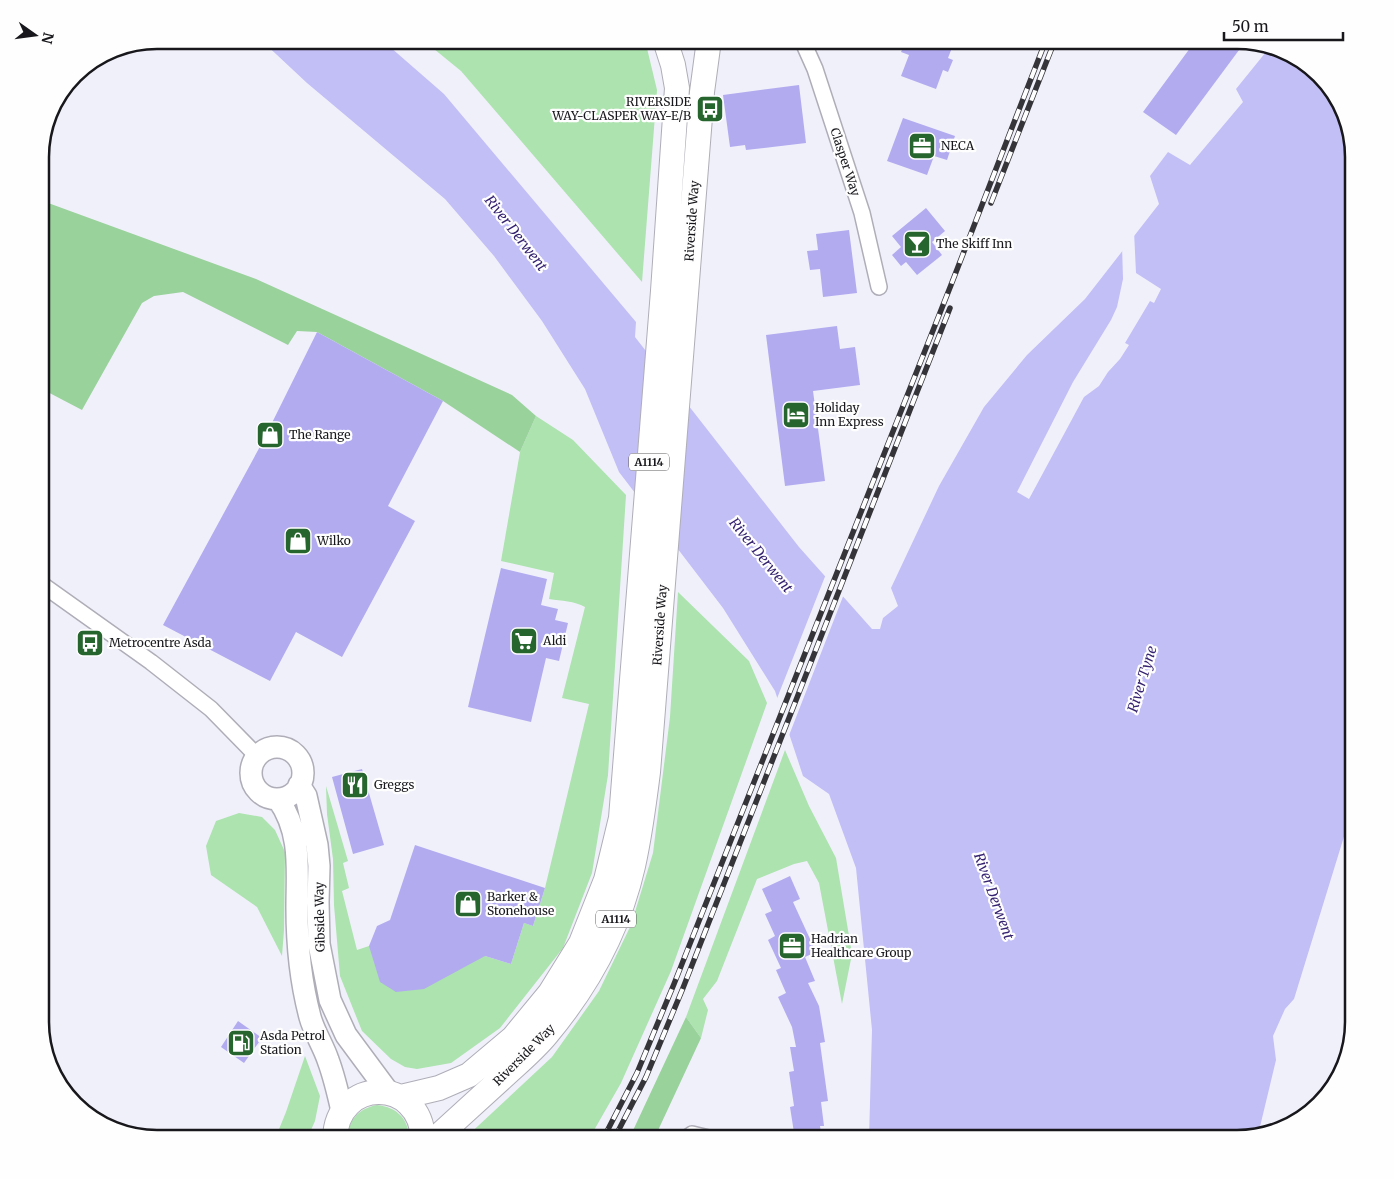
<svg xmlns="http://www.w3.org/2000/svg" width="1394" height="1179" font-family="Merriweather,serif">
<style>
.green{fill:#ace3ae}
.forest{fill:#99d29b}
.water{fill:#c2bef6}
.pier{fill:#f0f0fa}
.building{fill:#b2abf0}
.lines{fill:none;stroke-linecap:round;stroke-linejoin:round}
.street-casing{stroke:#afaeb8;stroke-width:18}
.secondary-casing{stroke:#afaeb8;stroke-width:24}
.primary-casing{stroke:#afaeb8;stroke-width:26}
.street{stroke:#fff;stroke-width:15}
.secondary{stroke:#fff;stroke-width:21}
.primary{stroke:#fff;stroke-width:24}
.rail-casing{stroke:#353439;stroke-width:5.5}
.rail{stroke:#fefefe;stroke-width:4;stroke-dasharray:11;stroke-linecap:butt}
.labels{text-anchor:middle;stroke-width:4.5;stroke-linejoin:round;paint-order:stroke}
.shield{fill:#fefefe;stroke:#5d5c5f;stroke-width:1}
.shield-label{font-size:11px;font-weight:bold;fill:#18171b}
.poi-label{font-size:12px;fill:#18171b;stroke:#fefefe;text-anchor:start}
.street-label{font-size:12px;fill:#18171b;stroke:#fefefe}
.water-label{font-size:14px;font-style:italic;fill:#352270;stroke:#fefefe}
.rim{fill:none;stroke:#18171b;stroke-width:2.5}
</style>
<rect width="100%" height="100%" fill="#f0f0fa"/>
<path class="green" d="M423 40H645L657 90 642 282 461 71Z
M536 416 573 440 626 495 608 775 592 873 563 948 500 1028 451 1063 417 1069 405 1067 391 1059 362 1031 340 976 334 905 333 859 327 814 326 786 348 861 343 863 349 888 342 891 357 950 369 946 485 956 511 964 524 923 533 926 545 888 589 704 562 698 585 607C574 601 562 601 549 599L554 573 501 561 520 452Z
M678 592 749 661 767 703 671 971 621 1083 589 1139H464L552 1057 599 991 631 925 653 853 670 717Z
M785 750 809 806 836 858 852 954 842 1004 819 883 807 861 794 864 757 879 717 981 703 999 708 1010 701 1038 686 1017Z
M239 813 262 817 275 830 285 852 284 930 282 956 257 907 211 875 206 846 216 821Z
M305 1056 320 1096 315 1121 307 1139H275L286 1112Z
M377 1105C396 1107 409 1118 409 1139H348C348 1120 358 1109 377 1105Z"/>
<path class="forest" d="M40 200 256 279 512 395 536 416 520 452 443 401 317 332 297 331 288 345 183 292 154 296 142 303 82 410 40 388Z
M686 1017 701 1038 654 1139H629Z"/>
<path class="water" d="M261 40H382L444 94 636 322 635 337 799 547 872 629H880L883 618 898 606 891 588 939 486 984 407 1027 355 1085 299 1159 204 1150 176 1168 152 1190 165 1243 102 1236 89 1270 47 1282 49 1314 69 1345 112 1354 157V804L1294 999 1285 1009 1273 1036 1276 1060 1258 1135 1237 1139H869L872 1030 856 868 829 794 803 776 775 691 723 608 619 472 585 389 542 321 494 256 445 199 307 83Z"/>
<path class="pier" d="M1134 231 1136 273 1161 289 1154 303 1150 301 1125 343 1129 345 1120 359 1108 372 1099 386 1084 397 1029 499 1017 492 1073 382 1111 320 1117 307 1123 279 1122 245Z
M826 574 844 594 788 738 776 701Z"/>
<path class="building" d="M906 40H955L948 58 953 60 948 72 943 70 936 89 901 76 909 55 901 52Z
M1196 40H1237L1245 42 1176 135 1143 112Z
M799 85 806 143 746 150 745 145 730 147 723 95Z
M903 118 955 136 947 160 934 156 927 175 887 161Z
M926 208 945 231 932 242 942 255 917 275 906 262 901 266 892 255 901 247 892 236Z
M849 230 857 293 823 297 820 269 810 270 807 251 818 250 816 234Z
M837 326 840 349 855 347 860 385 813 391 825 481 785 486 766 335Z
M317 332 443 401 388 506 415 521 342 657 296 632 270 681 163 625 263 441Z
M501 568 547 579 541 605 558 609 555 620 568 623 559 661 546 658 531 722 468 707Z
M362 769 384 845 353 854 332 777Z
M415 845 545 888 533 926 524 923 511 964 485 956 424 989 396 992 380 982 369 946 377 926 390 920Z
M790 876 800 899 793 902 816 952 805 957 815 981 808 983 819 1006 825 1042 820 1043 828 1101 821 1102 824 1126H820L822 1139H795L790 1107 794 1106 789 1072 794 1071 790 1047H796L792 1027 778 997 786 993 776 970 781 968 768 940 775 936 765 914 772 911 762 889Z
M238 1021 262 1038 244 1063 221 1047Z"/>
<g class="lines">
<g class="street-casing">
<path id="street" d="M802 40 815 69 862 213 879 287
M40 583 151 662 211 709 257 756
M685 1139 692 1134 713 1139"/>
</g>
<g class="secondary-casing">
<path id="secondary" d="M251 773a26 26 0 1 1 52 0a26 26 0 1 1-52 0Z
M299 785 306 796 317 845 319 866 318 902 319 944 330 1000 346 1035 389 1093
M278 799C302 833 297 869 297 908 297 944 301 983 310 1017 314 1032 323 1045 328 1060 334 1076 338 1093 342 1111"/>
</g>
<g class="primary-casing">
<path id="primary" d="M401 1097 439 1088 469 1075 513 1038 550 993 581 943 606 880 621 818 663 291 677 88 673 65 665 40
M335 1139C336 1077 421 1076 423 1139
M435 1139C458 1118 480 1098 503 1077 518 1063 534 1050 547 1034 587 986 619 928 633 866 640 835 644 804 648 772L702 92 709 40"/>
</g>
<use href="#street" class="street"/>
<use href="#secondary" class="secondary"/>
<use href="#primary" class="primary"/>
<g class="rail-casing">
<path id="rail" d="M991 203 1055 40
M603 1139 637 1073 674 984 951 285 1046 40
M614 1139 646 1077 683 988 950 308"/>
</g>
<use href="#rail" class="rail"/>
</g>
<defs>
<g id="bus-square" transform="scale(1.4375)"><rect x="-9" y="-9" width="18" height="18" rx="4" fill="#26652d" stroke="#fefefe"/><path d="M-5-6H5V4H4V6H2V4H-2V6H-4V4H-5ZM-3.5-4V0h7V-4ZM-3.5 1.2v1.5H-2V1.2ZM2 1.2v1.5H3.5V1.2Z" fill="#fff"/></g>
<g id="office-square" transform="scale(1.4375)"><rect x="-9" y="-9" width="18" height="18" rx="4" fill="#26652d" stroke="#fefefe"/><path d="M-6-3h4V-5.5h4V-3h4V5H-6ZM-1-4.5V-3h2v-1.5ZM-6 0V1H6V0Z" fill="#fff"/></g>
<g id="bar-square" transform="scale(1.4375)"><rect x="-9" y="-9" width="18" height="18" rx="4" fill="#26652d" stroke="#fefefe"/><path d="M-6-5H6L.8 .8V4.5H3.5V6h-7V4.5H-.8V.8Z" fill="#fff"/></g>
<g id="hotel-square" transform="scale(1.4375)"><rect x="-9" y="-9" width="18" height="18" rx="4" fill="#26652d" stroke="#fefefe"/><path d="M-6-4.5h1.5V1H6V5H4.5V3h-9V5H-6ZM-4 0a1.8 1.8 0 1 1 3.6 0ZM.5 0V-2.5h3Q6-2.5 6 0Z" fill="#fff"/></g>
<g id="shop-square" transform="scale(1.4375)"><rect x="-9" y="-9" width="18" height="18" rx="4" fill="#26652d" stroke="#fefefe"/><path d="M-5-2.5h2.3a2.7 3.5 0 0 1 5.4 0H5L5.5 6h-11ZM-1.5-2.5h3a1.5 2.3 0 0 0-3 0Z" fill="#fff"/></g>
<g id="supermarket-square" transform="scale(1.4375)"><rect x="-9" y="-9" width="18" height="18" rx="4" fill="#26652d" stroke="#fefefe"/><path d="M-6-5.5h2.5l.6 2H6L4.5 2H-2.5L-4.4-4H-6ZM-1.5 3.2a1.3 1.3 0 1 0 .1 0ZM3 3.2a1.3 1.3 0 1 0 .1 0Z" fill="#fff"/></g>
<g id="restaurant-square" transform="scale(1.4375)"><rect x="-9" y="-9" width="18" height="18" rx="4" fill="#26652d" stroke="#fefefe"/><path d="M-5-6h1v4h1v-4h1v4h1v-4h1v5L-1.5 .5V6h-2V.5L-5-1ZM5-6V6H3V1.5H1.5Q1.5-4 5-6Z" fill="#fff"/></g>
<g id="fuel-square" transform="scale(1.4375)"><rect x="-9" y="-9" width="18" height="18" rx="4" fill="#26652d" stroke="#fefefe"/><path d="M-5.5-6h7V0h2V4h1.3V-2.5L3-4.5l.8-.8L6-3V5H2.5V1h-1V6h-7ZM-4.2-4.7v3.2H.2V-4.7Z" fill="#fff"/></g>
</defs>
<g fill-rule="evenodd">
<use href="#bus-square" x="710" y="109"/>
<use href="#office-square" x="922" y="146"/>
<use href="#bar-square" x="917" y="244"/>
<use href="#hotel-square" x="796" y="415"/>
<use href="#shop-square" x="270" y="435"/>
<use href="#shop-square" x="298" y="541"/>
<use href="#supermarket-square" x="524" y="641"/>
<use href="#bus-square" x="90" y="643"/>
<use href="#restaurant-square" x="355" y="785"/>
<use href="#shop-square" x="468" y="904"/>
<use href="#office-square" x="792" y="946"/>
<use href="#fuel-square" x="241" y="1043"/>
</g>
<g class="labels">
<g class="shield">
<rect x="629" y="453.5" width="40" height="17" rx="4"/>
<rect x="596" y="910.5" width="40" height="17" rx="4"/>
</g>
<g class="shield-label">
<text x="649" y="466">A1114</text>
<text x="616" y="923">A1114</text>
</g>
<g class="poi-label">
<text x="691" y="106" text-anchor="end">RIVERSIDE<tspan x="691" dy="14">WAY-CLASPER WAY-E/B</tspan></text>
<text x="941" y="150">NECA</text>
<text x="936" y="248">The Skiff Inn</text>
<text x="815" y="412">Holiday<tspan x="815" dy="14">Inn Express</tspan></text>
<text x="289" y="439">The Range</text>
<text x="317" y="545">Wilko</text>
<text x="543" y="645">Aldi</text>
<text x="109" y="647">Metrocentre Asda</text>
<text x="374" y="789">Greggs</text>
<text x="487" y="901">Barker &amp;<tspan x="487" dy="14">Stonehouse</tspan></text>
<text x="811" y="943">Hadrian<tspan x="811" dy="14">Healthcare Group</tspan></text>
<text x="260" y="1040">Asda Petrol<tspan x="260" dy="14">Station</tspan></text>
</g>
<g class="street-label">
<text transform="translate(845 162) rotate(72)" y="4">Clasper Way</text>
<text transform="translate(692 221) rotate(-86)" y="4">Riverside Way</text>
<text transform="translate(660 625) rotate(-86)" y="4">Riverside Way</text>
<text transform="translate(320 917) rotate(-91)" y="4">Gibside Way</text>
<text transform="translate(524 1055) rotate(-45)" y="4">Riverside Way</text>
</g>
<g class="water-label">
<text transform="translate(516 233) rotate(52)" y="5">River Derwent</text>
<text transform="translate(761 555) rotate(51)" y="5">River Derwent</text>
<text transform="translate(1142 679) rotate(-73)" y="5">River Tyne</text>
<text transform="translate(994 896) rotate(70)" y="5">River Derwent</text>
</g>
</g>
<path d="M0 0H1394V1179H0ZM157 49H1237A108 108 0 0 1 1345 157V1022A108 108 0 0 1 1237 1130H157A108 108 0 0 1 49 1022V157A108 108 0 0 1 157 49Z" fill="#fefefe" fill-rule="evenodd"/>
<path class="rim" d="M157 49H1237A108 108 0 0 1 1345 157V1022A108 108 0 0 1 1237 1130H157A108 108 0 0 1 49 1022V157A108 108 0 0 1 157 49Z"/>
<g transform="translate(35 35) rotate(104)" stroke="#fefefe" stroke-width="4" paint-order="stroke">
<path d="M0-4L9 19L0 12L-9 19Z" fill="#18171b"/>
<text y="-8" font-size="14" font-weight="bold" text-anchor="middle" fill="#18171b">N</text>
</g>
<path d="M1224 32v8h119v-8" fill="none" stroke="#18171b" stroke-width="2.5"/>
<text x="1232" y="32" font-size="15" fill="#18171b" stroke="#fefefe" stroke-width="4" paint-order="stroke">50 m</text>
</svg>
